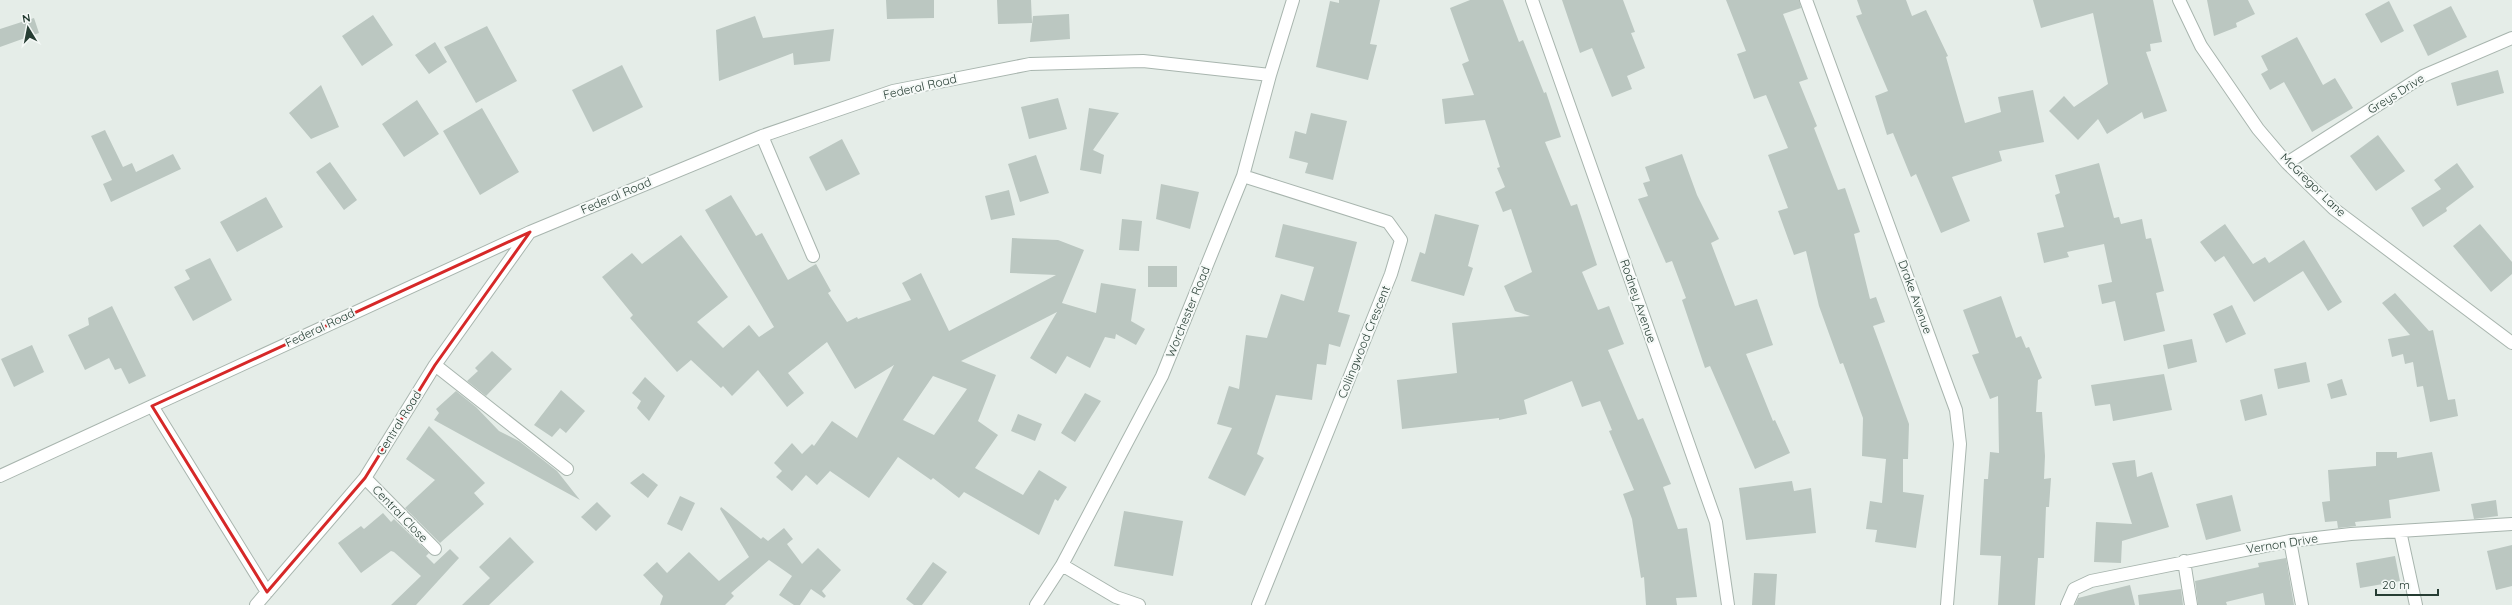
<svg xmlns="http://www.w3.org/2000/svg" width="2512" height="605" font-family="Quicksand,sans-serif">
<style>
.building{fill:#bbc7c1;fill-rule:evenodd}
.lines{fill:none;stroke-linecap:round;stroke-linejoin:round}
.minor-casing{stroke:#a8b5ae;stroke-width:14}
.minor{stroke:#fff;stroke-width:12}
.marked{fill:none;stroke:#d62828;stroke-width:3;stroke-linejoin:round}
.labels{text-anchor:middle;stroke-width:4;stroke-linejoin:round;paint-order:stroke}
.street-label{font-size:12px;fill:#263d33;stroke:#f5f9f7}
</style>
<rect width="100%" height="100%" fill="#e5ede8"/>
<path class="building" d="M886 0H934V18L887 19Z
M997 0H1031L1032 23 998 24Z
M1339 0H1380L1370 44 1377 45 1368 80 1316 67 1330 1 1339 3Z
M1470 0H1503L1519 42 1523 40 1544 93 1546 92 1561 137 1545 142 1571 206 1577 204 1597 265 1582 272 1598 310 1609 306 1624 344 1608 350 1638 420 1643 418 1671 484 1663 487 1678 529 1687 528 1697 597 1676 598 1677 605H1646L1644 577 1641 578 1632 519 1623 494 1634 490 1609 431 1612 430 1600 401 1582 407 1572 381 1524 400 1527 414 1499 420V418L1402 429 1397 380 1457 373 1452 323 1530 316 1515 311 1504 286 1532 272 1511 209 1503 212 1495 192 1505 187 1497 168 1500 167 1485 120 1445 124 1442 99 1474 95 1462 64 1469 61 1450 8Z
M1562 0H1623L1635 32 1631 33 1645 68 1627 76 1632 89 1612 97 1592 48 1580 53Z
M1726 0H1799L1801 8 1783 14 1808 79 1799 82 1817 126 1814 128 1838 190 1845 188 1860 232 1854 234 1870 299 1876 297 1885 322 1873 326 1909 424 1908 459H1903V492L1924 495 1916 548 1875 542 1877 530 1866 529 1870 501 1882 503 1886 459 1862 456 1863 418 1843 363 1840 364 1819 306 1806 251 1794 255 1778 211 1788 208 1768 155 1788 148 1766 95 1754 99 1737 54 1746 51Z
M1857 0H1906L1912 16 1926 10 1948 56 1946 57 1965 123 2001 112 1998 97 2033 90 2044 142 1999 151 2002 161 1952 177 1970 221 1941 233 1916 174 1911 177 1893 133 1887 135 1875 96 1888 91 1856 16 1862 14Z
M2033 0H2153L2162 42 2150 44 2151 51 2146 52 2167 111 2144 119 2142 112 2107 134 2098 119 2078 140 2049 111 2064 96 2074 107 2108 84 2093 13 2041 28Z
M2207 0H2248L2255 14 2236 23 2237 27 2214 36Z
M2389 1 2404 31 2381 43 2365 14Z
M2451 6 2467 37 2428 56 2413 25Z
M1069 14 1070 39 1030 42 1033 16Z
M373 15 393 45 362 66 342 36Z
M755 16 763 38 834 29 830 61 794 65 793 53 719 81 716 30Z
M34 18 39 33 0 47V29Z
M487 26 517 81 476 103 444 47Z
M2297 37 2323 85 2335 78 2353 108 2312 132 2284 82 2270 90 2261 74 2268 70 2261 56Z
M435 42 447 62 429 74 415 55Z
M622 65 643 107 593 132 572 90Z
M2498 70 2504 93 2457 106 2451 83Z
M321 85 339 127 311 139 289 113Z
M1058 98 1067 129 1029 139 1021 107Z
M417 100 439 134 404 157 382 124Z
M482 108 519 172 480 195 443 131Z
M1089 108 1119 113 1093 150 1104 155 1101 174 1080 170Z
M1311 113 1347 121 1333 180 1305 173 1308 163 1289 158 1295 131 1306 134Z
M105 130 123 167 132 163 136 172 173 154 181 169 111 202 103 184 112 180 91 136Z
M2378 135 2405 171 2376 191 2350 156Z
M842 139 860 174 826 191 809 157Z
M1682 154 1697 195 1719 239 1711 243 1735 306 1757 299 1773 345 1746 354 1773 421 1775 420 1790 453 1755 469 1710 366 1705 368 1682 300 1686 298 1672 261 1666 263 1638 199 1648 196 1643 183 1650 181 1645 167Z
M1036 155 1049 193 1020 202 1008 164Z
M330 162 357 200 344 210 316 172Z
M2099 163 2114 218 2119 217 2121 224 2142 219 2146 239 2151 238 2164 291 2156 293 2165 331 2124 341 2115 301 2102 304 2098 285 2112 282 2104 244 2067 252 2069 257 2044 263 2037 233 2064 227 2055 195 2060 193 2055 175Z
M2457 163 2474 187 2446 208 2447 211 2423 227 2411 208 2441 189 2434 180Z
M1161 184 1199 192 1190 229 1156 219Z
M1009 190 1015 215 991 220 985 196Z
M731 195 756 236 762 233 788 280 816 264 831 291 828 293 847 322 857 317 858 319 911 300 902 283 921 273 949 331 1056 275 1010 273 1012 238 1058 240 1084 250 1062 303 1096 313 1101 283 1136 289 1131 321 1145 329 1136 345 1116 334 1115 339 1105 337 1090 368 1067 356 1056 374 1030 358 1057 312 961 361 996 375 978 421 998 435 975 468 1023 495 1039 470 1067 487 1058 501 1055 499 1039 535 964 492 959 498 933 478 931 480 898 457 869 498 830 471 817 485 806 475 792 491 776 477 782 471 774 463 792 443 802 454 812 444 814 446 832 421 857 438 894 365 855 389 827 342 788 373 804 393 787 407 758 370 732 396 723 386 721 388 691 360 677 372 630 318 633 315 602 277 632 253 642 264 681 235 728 297 697 322 723 348 749 325 759 337 774 327 705 210ZM933 376 967 389 934 435 903 420Z
M266 197 283 227 237 252 220 222Z
M1435 214 1479 225 1468 266 1473 268 1464 296 1411 281 1420 252 1425 254Z
M1122 219 1142 221 1139 251 1119 250Z
M1283 224 1357 242 1338 312 1350 315 1340 347 1329 344 1326 365 1317 364 1312 400 1276 395 1257 454 1264 458 1245 496 1208 478 1232 428 1217 424 1229 386 1239 389 1246 335 1267 338 1281 294 1304 301 1314 267 1275 257Z
M2225 224 2253 264 2265 257 2269 263 2304 240 2342 302 2328 311 2303 271 2254 302 2224 256 2215 262 2200 242Z
M2480 224 2512 262V274L2491 292 2453 246Z
M210 258 232 300 193 321 174 287 190 279 185 270Z
M1148 266H1177V287H1148Z
M2395 293 2429 331 2433 330 2448 400 2455 399 2458 416 2430 422 2423 386 2417 387 2413 362 2405 364 2403 354 2392 357 2388 339 2410 335 2382 303Z
M2001 296 2016 338 2021 336 2026 348 2029 347 2042 378 2038 380 2036 412H2042L2045 456 2044 479 2051 478 2049 507H2046L2044 558H2038L2035 605H1998L2001 556 1980 555 1984 479H1988L1990 452 1999 453 1998 396 1990 399 1972 355 1979 353 1963 310Z
M2232 305 2246 334 2226 343 2213 314Z
M112 306 146 376 129 384 121 368 115 370 109 358 85 370 68 335 89 325 88 318Z
M2192 339 2197 362 2168 369 2163 345Z
M32 345 44 372 14 387 1 359Z
M492 351 512 369 486 396 467 381 478 371 475 368Z
M2306 362 2310 382 2278 389 2274 369Z
M2164 374 2172 410 2113 421 2110 404 2095 406 2091 385Z
M645 377 665 396 649 421 637 408 641 401 632 393Z
M2342 379 2347 395 2331 399 2327 384Z
M561 390 585 411 566 433 560 428 552 437 534 425Z
M456 391 476 407 499 431 519 441 557 471 580 500 434 420 439 413 436 409Z
M1085 393 1101 401 1075 442 1061 433Z
M2262 394 2267 415 2245 421 2240 400Z
M1018 414 1042 424 1035 441 1011 431Z
M429 426 485 483 474 493 484 504 440 543 405 508 435 480 406 459Z
M2376 452H2397V458L2432 452 2440 491 2389 500 2391 518 2355 522 2356 526 2338 528 2337 521 2325 522 2322 502 2330 501 2328 470 2376 466Z
M2135 460 2137 477 2152 472 2169 527 2122 541 2121 563 2094 562 2096 522 2132 524 2112 463Z
M643 473 658 485 648 498 630 483Z
M1792 481 1794 491 1811 488 1816 533 1746 540 1739 488Z
M2232 495 2241 531 2206 540 2196 504Z
M680 496 695 503 682 531 667 524Z
M2496 500 2498 516 2474 519 2471 504Z
M597 502 611 516 596 531 581 517Z
M721 507 761 539 763 537 768 541 784 528 793 539 787 544 802 564 818 548 841 570 822 591 826 596 824 598 811 589 800 605H794L779 595 792 576 769 560 731 593 734 596 725 605H660L663 596 643 575 657 562 667 573 689 552 719 581 749 557 720 509Z
M1124 511 1183 521 1173 576 1114 566Z
M383 513 391 522 394 519 429 553 426 556 434 564 450 549 459 558 416 605H391L421 576 394 552 391 551 361 573 338 543 361 526 364 529Z
M510 537 534 562 489 605H462L490 578 479 567Z
M2512 545V586L2496 590 2487 551Z
M2395 556 2400 581 2360 588 2356 563Z
M2286 558 2294 605H2265L2263 593 2226 602 2227 605H2198L2195 581 2259 567 2258 563Z
M933 562 947 572 922 605H914L906 599Z
M1754 573 1777 574 1775 605H1752Z
M2130 585 2135 605H2075L2078 598Z
M2181 589 2183 605H2139L2138 595Z"/>
<g class="lines">
<g class="minor-casing">
<path id="minor" d="M1532 0 1716 522 1728 605
M1806 0 1956 410 1960 444 1947 605
M2179 0 2201 46 2258 129 2287 163 2334 209 2512 343
M762 136 813 256
M2287 163 2423 76 2512 38
M1243 176 1388 222 1401 240 1391 274 1258 605
M435 365 567 469
M152 406 267 592
M0 476 530 232 762 136 893 91 1030 64 1143 61 1270 75
M365 478 435 549
M2400 531 2416 605
M2290 541 2302 605
M2184 561 2191 605
M1062 565 1116 597 1139 605
M256 605 365 478 435 365 529 233
M1036 605 1062 565 1162 376 1243 176 1270 75 1293 0
M2067 605 2074 589 2091 581 2290 541 2351 534 2512 524"/>
</g>
<use href="#minor" class="minor"/>
</g>
<path class="marked" d="M530 232 435 365 365 478 267 592 152 406Z"/>
<g class="labels">
<g class="street-label">
<text transform="translate(920 87) rotate(-13)" y="4">Federal Road</text>
<text transform="translate(2396 94) rotate(-32)" y="4">Greys Drive</text>
<text transform="translate(2313 185) rotate(44)" y="4">McGregor Lane</text>
<text transform="translate(616 196) rotate(-23)" y="4">Federal Road</text>
<text transform="translate(1915 297) rotate(70)" y="4">Drake Avenue</text>
<text transform="translate(1638 301) rotate(71)" y="4">Rodney Avenue</text>
<text transform="translate(1188 312) rotate(-68)" y="4">Worchester Road</text>
<text transform="translate(320 328) rotate(-25)" y="4">Federal Road</text>
<text transform="translate(1364 342) rotate(-68)" y="4">Collingwood Crescent</text>
<text transform="translate(399 423) rotate(-58)" y="4">Central Road</text>
<text transform="translate(400 514) rotate(46)" y="4">Central Close</text>
<text transform="translate(2282 544) rotate(-9)" y="4">Vernon Drive</text>
</g>
</g>
<g transform="translate(28 28) rotate(350)" stroke="#f5f9f7" stroke-width="3" paint-order="stroke">
<path d="M0-3L7 15L0 10L-7 15Z" fill="#263d33"/>
<text y="-6" font-size="11" font-weight="bold" text-anchor="middle" fill="#263d33">N</text>
</g>
<path d="M2376 589v6h62v-6" fill="none" stroke="#263d33" stroke-width="2"/>
<text x="2382" y="589" font-size="12" fill="#263d33" stroke="#f5f9f7" stroke-width="3" paint-order="stroke">20 m</text>
</svg>
